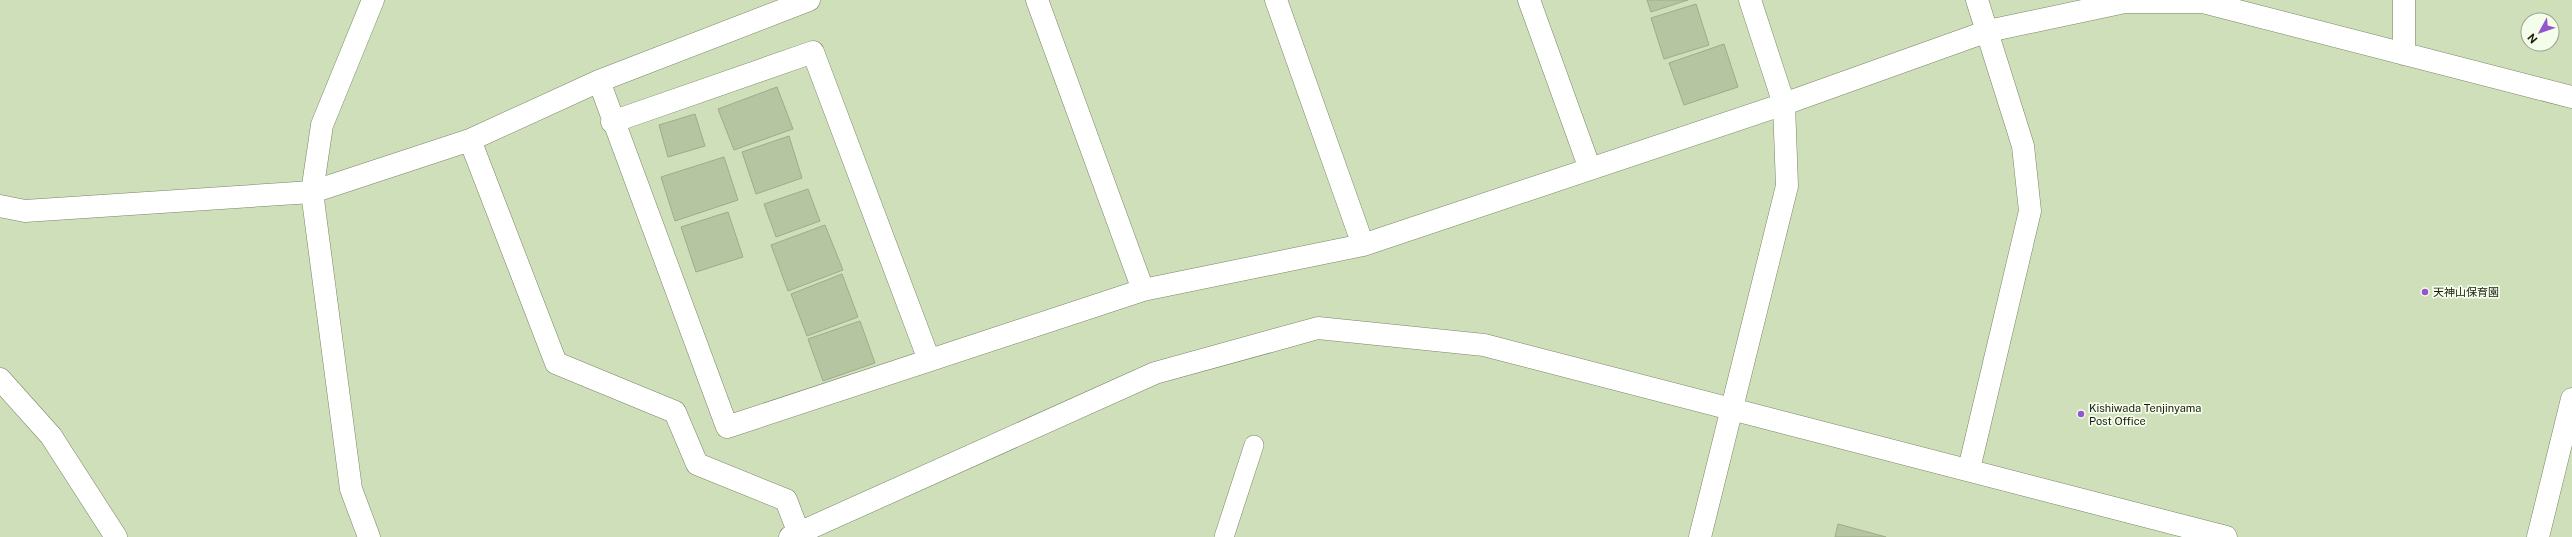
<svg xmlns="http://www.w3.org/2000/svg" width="2572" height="537" font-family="'Public Sans','Noto Sans JP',sans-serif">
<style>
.building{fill:#b5c4a1;stroke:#9eac89}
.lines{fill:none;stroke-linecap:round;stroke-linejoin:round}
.service-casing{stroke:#788664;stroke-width:20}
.minor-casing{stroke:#788664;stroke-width:23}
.service{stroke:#fff;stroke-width:19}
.minor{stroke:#fff;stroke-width:22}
.poi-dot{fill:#9456cc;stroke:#f4fcea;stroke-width:1.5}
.labels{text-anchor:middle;stroke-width:3.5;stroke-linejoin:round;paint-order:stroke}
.poi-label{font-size:11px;fill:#181d10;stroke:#f4fcea;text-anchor:start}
</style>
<rect width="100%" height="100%" fill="#cfdfba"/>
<path class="building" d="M1647 0H1688L1651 12Z
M1696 4 1709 45 1664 59 1651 18Z
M1724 44 1738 87 1684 105 1669 63Z
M777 87 793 129 734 150 718 109Z
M695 114 705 146 668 157 659 125Z
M789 136 802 178 756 194 742 152Z
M724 157 738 200 675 221 661 177Z
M808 189 820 221 776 237 764 204Z
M728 212 743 257 696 272 681 227Z
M825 225 843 270 788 291 771 245Z
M842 274 858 317 807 336 791 294Z
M860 321 875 363 823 381 808 339Z
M1838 524 1886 537H1835Z"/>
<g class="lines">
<g class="service-casing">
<path id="service" d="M1224 537 1254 445"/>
</g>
<g class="minor-casing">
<path id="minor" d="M1037 0 1143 290
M1276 0 1363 245
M1529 0 1590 169
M2404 0V54
M599 81 727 427 1143 290 1363 245 1784 104 1988 31 2125 2H2203L2572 97
M612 122 813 52 929 360
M470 140 556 363 675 412 697 464 786 500 798 531
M0 206 25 211 312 192 470 140 599 81 809 0
M0 379 51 436 116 537
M1969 469 2030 211 2023 146 1977 0
M369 537 351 489 312 192 322 125 373 0
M790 537 1155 373 1318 328 1484 345 2226 537
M1700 537 1787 186 1784 104 1750 0
M2538 537 2572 399"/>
</g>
<use href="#service" class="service"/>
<use href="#minor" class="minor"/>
</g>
<g class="poi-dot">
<circle cx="2425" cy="292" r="4"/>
<circle cx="2081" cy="414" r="4"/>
</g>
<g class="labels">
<g class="poi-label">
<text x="2433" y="296">天神山保育園</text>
<text x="2089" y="412">Kishiwada Tenjinyama<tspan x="2089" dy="13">Post Office</tspan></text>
</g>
</g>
<g transform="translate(2540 32) rotate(230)"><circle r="19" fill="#f4fcea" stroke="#9ca393"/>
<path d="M0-3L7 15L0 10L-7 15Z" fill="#9456cc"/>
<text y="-6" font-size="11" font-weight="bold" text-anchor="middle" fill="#181d10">N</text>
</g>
</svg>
